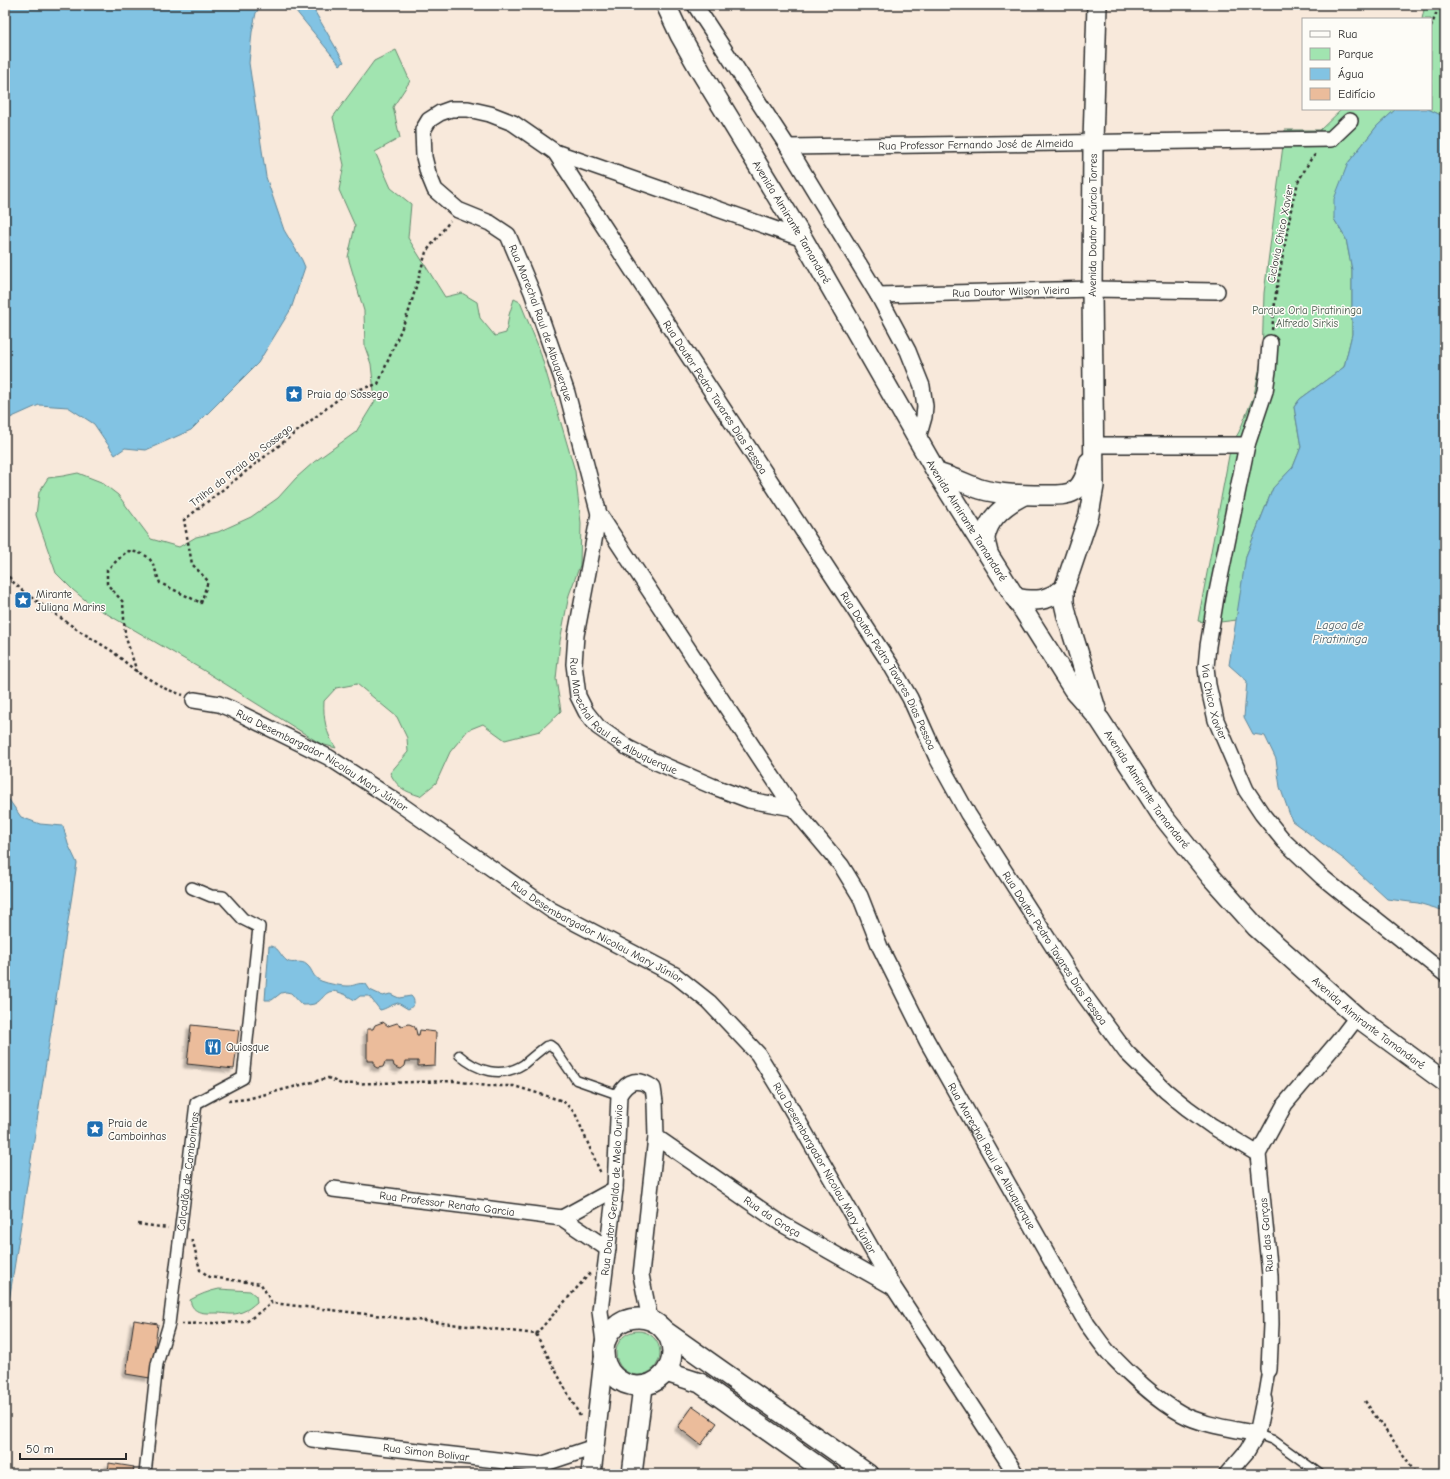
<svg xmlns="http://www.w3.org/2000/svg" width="1450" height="1479" font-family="'Comic Neue',sans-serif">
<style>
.green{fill:#a1e4b0;stroke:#66886e}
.water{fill:#82c3e3;stroke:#5f8699}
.building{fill:#ebbc9b;stroke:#2b2b2b;filter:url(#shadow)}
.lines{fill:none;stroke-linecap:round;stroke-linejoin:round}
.service-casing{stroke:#2b2b2b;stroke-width:11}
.pedestrian-casing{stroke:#2b2b2b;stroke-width:14}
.minor-casing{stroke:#2b2b2b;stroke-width:18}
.tertiary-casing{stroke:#2b2b2b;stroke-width:22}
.path{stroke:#2b2b2b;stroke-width:2.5;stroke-dasharray:3 3;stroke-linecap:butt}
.service{stroke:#fdfcf7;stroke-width:8}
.pedestrian{stroke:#fdfcf7;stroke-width:11}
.minor{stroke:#fdfcf7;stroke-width:15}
.tertiary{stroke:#fdfcf7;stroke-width:19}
.labels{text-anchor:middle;stroke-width:3;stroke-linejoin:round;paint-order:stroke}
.street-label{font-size:11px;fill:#2b2b2b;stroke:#fdfcf7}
.park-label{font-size:11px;fill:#48594c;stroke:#fdfcf7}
.poi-label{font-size:11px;fill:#2b2b2b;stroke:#fdfcf7;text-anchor:start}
.water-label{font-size:12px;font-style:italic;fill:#455962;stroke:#fdfcf7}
</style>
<defs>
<filter id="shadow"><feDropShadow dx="-3.5" dy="3.5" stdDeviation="1" flood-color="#0004"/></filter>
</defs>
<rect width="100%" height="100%" fill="#f8e9db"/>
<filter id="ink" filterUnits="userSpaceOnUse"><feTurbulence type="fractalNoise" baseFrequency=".025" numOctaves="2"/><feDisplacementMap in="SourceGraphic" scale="8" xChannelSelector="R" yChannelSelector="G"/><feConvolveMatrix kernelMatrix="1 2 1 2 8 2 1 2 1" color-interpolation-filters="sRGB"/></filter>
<g filter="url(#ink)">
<path class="green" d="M1425 5H1445V117L1428 109H1431V19H1422Z
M396 50 410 81 393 107 400 138 375 152 391 188 411 204 408 238 445 297 462 293 477 302 480 318 495 336 506 333 509 315 514 299 520 302 539 348 575 471 581 523 580 565 569 595 560 641 556 679 561 711 540 731 505 740 483 724 468 730 450 752 436 783 420 796C404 791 398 788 390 773L408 752 407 738 397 717 357 684 336 688 324 701C323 718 326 734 336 748L321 744 203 670 90 604 73 590 56 573 36 515 39 492 48 478 63 476 78 473 101 482 118 495 151 539 179 547 196 537 218 532 251 517 278 498 296 478 314 462 356 432 375 401 371 364 365 347 364 311 348 257 355 226 339 190 344 165 333 117 374 61Z
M1342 109H1396L1377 126 1348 163 1343 179 1334 219 1346 239 1352 270V334L1344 367 1300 399 1294 407 1301 447 1293 467 1273 488 1246 556 1237 620 1212 623 1198 621 1231 445 1239 432 1254 395 1262 357 1264 293 1285 130H1320Z
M219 1289 250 1291 256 1296 257 1302C252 1306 248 1310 242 1312 233 1316 226 1313 217 1313 205 1313 193 1315 190 1300 199 1295 209 1291 219 1289Z
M616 1353a22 22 0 1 1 44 0a22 22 0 1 1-44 0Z"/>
<path class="water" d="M5 5H261L256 13 252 32 249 63 266 177 284 230 302 260 305 267 291 309 258 363 191 430 146 450 125 448 115 455 94 424 68 407 39 405 10 418 5 422Z
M291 5H311L344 62 340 65Z
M1396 109H1428L1445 117V911L1418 903 1387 899 1345 860 1292 821 1280 787 1276 759 1265 736 1253 734 1244 717 1247 681 1229 665 1246 556 1273 488 1293 467 1301 447 1294 407 1300 399 1344 367 1352 334V270L1346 239 1334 219V199L1348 163 1377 126Z
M5 794 21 817 40 824 63 826 68 844 77 863 5 1327Z
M269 946C278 945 280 956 287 961 293 965 301 959 307 965 313 970 312 977 321 981 329 984 340 986 348 986 355 986 358 982 366 984L370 990 383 996 390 994 399 998 411 996C416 1001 415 1006 408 1009L398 1003C390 1005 386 1009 380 1010L369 996H360L355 1000C350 998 346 994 341 993 324 987 326 999 314 1004 310 1005 306 1005 302 1005L291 993 286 992 281 993 272 1000H265Z"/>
<path class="building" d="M383 1022 388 1026 397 1023 402 1026 409 1024 414 1026 416 1030 417 1035H419L420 1030 436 1032 435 1065 418 1066V1061H406L405 1066 401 1069 397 1068 394 1066 393 1062H385L383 1067 377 1068 374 1066V1061H367V1029H373L375 1025Z
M191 1025 239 1030 234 1069 187 1064Z
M134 1320 158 1324 150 1378 126 1374Z
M693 1406 717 1423 701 1445 678 1427Z
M109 1463 134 1467 133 1474H108Z"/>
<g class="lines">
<g class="service-casing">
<path id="service" d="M459 1055C477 1071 501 1079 524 1064 531 1058 538 1052 546 1046L550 1045 554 1048 576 1080 619 1095
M1257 1434 1273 1440 1320 1474"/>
</g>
<g class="pedestrian-casing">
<g id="pedestrian">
<path d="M1264 1400 1269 1370"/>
<path id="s1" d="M145 1474 157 1364 169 1324 196 1103 243 1078 259 927 243 919 223 897 211 896 192 888"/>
</g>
</g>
<g class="minor-casing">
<g id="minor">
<path d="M695 5 788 147 878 295 908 351 922 386 925 406 924 417 918 438"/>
<path id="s2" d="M788 147 1331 139 1350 121"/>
<path id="s3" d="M555 152 892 667 910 698 937 758 968 814 1084 995 1126 1052 1166 1091 1187 1108 1212 1126 1258 1154"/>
<path id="s4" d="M803 239 555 152 513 123 490 114 468 109H451L440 113 429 120 423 130 424 157 428 173 435 190 458 210 490 223 508 235 532 292 567 393 599 514 793 808 841 865 860 896 880 947 927 1041 1087 1324C1094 1333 1101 1344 1109 1353 1128 1373 1158 1401 1182 1414 1202 1425 1234 1429 1257 1434"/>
<path id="s5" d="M878 295 1092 289 1217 291"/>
<path id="s6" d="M1270 343 1268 371 1265 391 1247 445 1216 597 1208 646 1206 667 1208 685 1216 720 1246 790 1262 814 1284 841 1322 877 1354 903 1377 920 1445 974"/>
<path d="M1093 445H1247"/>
<path id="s7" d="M599 514 576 635 574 664 578 696 586 712 598 727 628 748 654 761 712 786 749 800 793 808"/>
<path id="s8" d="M194 700 219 704 231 709 328 757 397 802 551 910 675 975 709 1002 758 1054 785 1098 894 1288 1016 1474"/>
<path id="s9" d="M656 1137 782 1224 893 1287"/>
<path id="s10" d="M333 1189 562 1218 608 1249"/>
<path d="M562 1218 615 1189"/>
<path id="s11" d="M604 1343 600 1311 615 1189 619 1095C628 1080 638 1077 653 1088L655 1102 656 1137 641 1275 650 1320"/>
<path d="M1269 1370 1271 1324 1270 1275 1258 1154 1285 1104 1341 1038 1357 1017"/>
<path id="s12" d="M312 1439 540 1465 594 1447"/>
<path d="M1227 1474 1247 1451 1257 1434 1264 1400"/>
</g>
</g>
<g class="tertiary-casing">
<g id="tertiary">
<path id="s13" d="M666 5 680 35 701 72 803 239 937 473 1073 689 1100 720 1161 814 1212 878 1256 927 1357 1017 1445 1082"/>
<path d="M937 473C952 477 966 484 980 489 1001 495 1023 495 1044 495 1053 495 1066 496 1074 491 1084 485 1087 472 1089 462"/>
<path d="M988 553C987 548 985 542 985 538 988 517 1008 503 1024 495"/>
<path d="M1015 598C1037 602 1046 601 1064 589"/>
<path id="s14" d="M1096 709 1067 616 1064 603V589L1089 515 1094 486 1092 289 1093 142 1097 5"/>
<circle cx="638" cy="1352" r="34"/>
<path d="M665 1331 868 1474"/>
<path d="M666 1372 700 1383 829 1474"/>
<path d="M591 1474 604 1359"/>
<path d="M632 1474 643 1387"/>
</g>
</g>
<path class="path" d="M1431 27 1436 14 1437 5
M1272 330 1276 293 1293 199 1299 180 1311 159 1317 153
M5 572 14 583 25 593 78 630 112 651 137 672 166 689 183 695
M137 672 125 635 123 602 107 584V570L127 551C153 553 152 562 160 583L201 603 208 581 192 564 184 520 346 393 378 384 409 311 426 252 450 221
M228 1101 247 1099 328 1078 341 1084 455 1081 487 1086H514L563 1101 575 1113 601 1174
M138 1224 168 1228
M191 1240 193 1242 200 1270 210 1277 261 1284 272 1303 536 1334
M181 1324 246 1322 272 1303
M536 1334 581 1418
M536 1334 590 1273
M1365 1401 1416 1474"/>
<use href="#service" class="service"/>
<use href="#pedestrian" class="pedestrian"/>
<use href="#minor" class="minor"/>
<use href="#tertiary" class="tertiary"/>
</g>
</g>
<defs>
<g id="sight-square" transform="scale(0.9)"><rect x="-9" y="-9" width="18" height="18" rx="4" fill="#1f6fb2" stroke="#fdfcf7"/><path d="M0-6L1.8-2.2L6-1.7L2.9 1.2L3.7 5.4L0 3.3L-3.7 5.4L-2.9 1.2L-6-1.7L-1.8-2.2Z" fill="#fff"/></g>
<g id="restaurant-square" transform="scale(0.9)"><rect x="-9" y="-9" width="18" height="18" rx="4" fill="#1f6fb2" stroke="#fdfcf7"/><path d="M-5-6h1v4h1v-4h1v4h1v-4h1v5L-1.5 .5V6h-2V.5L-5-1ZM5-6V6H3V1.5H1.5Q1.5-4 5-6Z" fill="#fff"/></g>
</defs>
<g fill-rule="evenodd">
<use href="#sight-square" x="294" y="394"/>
<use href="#sight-square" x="23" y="600"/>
<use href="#restaurant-square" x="213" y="1047"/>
<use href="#sight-square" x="95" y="1129"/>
</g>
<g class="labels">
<g class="street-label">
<text dy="4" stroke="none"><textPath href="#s2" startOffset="188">Rua Professor Fernando José de Almeida</textPath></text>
<text dy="4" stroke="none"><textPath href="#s13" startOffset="251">Avenida Almirante Tamandaré</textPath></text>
<text dy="4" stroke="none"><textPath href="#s14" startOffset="493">Avenida Doutor Acúrcio Torres</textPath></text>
<text transform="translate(1280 234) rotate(-79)" y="4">Ciclovia Chico Xavier</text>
<text dy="4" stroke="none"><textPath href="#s5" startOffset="133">Rua Doutor Wilson Vieira</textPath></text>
<text dy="4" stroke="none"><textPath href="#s4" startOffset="657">Rua Marechal Raul de Albuquerque</textPath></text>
<text dy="4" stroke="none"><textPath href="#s3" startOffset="293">Rua Doutor Pedro Tavares Dias Pessoa</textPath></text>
<text transform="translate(241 465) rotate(-38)" y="4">Trilha da Praia do Sossego</text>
<text dy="4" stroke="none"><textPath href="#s13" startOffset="597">Avenida Almirante Tamandaré</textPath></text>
<text dy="4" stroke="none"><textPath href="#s3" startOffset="617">Rua Doutor Pedro Tavares Dias Pessoa</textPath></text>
<text dy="4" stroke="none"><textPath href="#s6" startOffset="367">Via Chico Xavier</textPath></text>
<text dy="4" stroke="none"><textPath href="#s7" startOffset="229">Rua Marechal Raul de Albuquerque</textPath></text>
<text dy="4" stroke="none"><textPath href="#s8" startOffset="143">Rua Desembargador Nicolau Mary Júnior</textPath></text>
<text dy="4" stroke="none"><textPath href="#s13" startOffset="921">Avenida Almirante Tamandaré</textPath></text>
<text dy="4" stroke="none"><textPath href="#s8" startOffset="468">Rua Desembargador Nicolau Mary Júnior</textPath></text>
<text dy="4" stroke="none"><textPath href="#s3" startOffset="941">Rua Doutor Pedro Tavares Dias Pessoa</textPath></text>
<text dy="4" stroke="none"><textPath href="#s13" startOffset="1245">Avenida Almirante Tamandaré</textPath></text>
<text dy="4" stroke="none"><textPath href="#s4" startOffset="1612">Rua Marechal Raul de Albuquerque</textPath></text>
<text dy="4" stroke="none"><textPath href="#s8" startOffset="804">Rua Desembargador Nicolau Mary Júnior</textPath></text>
<text dy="4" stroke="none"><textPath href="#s1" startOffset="306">Calçadão de Camboinhas</textPath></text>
<text dy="4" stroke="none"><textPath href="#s11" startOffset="154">Rua Doutor Geraldo de Melo Ourivio</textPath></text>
<text dy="4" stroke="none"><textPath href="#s10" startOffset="115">Rua Professor Renato Garcia</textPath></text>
<text dy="4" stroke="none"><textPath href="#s9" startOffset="141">Rua da Graça</textPath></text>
<text transform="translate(1266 1235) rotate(-95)" y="4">Rua das Garças</text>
<text dy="4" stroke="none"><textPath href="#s12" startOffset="115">Rua Simon Bolivar</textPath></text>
</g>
<g class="park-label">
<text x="1307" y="314">Parque Orla Piratininga<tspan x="1307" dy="13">Alfredo Sirkis</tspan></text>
</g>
<g class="poi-label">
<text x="307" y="398">Praia do Sossego</text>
<text x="36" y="598">Mirante<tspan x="36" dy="13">Juliana Marins</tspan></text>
<text x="226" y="1051">Quiosque</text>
<text x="108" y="1127">Praia de<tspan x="108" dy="13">Camboinhas</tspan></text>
</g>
<g class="water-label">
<text x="1340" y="629">Lagoa de<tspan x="1340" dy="14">Piratininga</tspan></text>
</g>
</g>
<rect width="1450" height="1479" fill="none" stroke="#fdfcf7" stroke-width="20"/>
<rect x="10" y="10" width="1430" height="1459" fill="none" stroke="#2b2b2b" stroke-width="1.5" filter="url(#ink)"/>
<rect x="1302" y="18" width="130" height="92" fill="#fdfcf7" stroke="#a9a8a5"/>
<rect x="1310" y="31" width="20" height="6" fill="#fdfcf7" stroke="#a9a8a5"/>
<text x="1338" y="38" font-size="12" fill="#2b2b2b">Rua</text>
<rect x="1310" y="48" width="20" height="12" fill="#a1e4b0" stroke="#a9a8a5"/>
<text x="1338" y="58" font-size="12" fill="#2b2b2b">Parque</text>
<rect x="1310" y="68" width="20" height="12" fill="#82c3e3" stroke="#a9a8a5"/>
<text x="1338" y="78" font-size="12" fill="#2b2b2b">Água</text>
<rect x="1310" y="88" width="20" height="12" fill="#ebbc9b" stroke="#a9a8a5"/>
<text x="1338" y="98" font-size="12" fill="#2b2b2b">Edifício</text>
<path d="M20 1453v6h106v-6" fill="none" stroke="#2b2b2b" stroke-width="2"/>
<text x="26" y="1453" font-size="12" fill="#2b2b2b" stroke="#fdfcf7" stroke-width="3" paint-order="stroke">50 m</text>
</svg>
